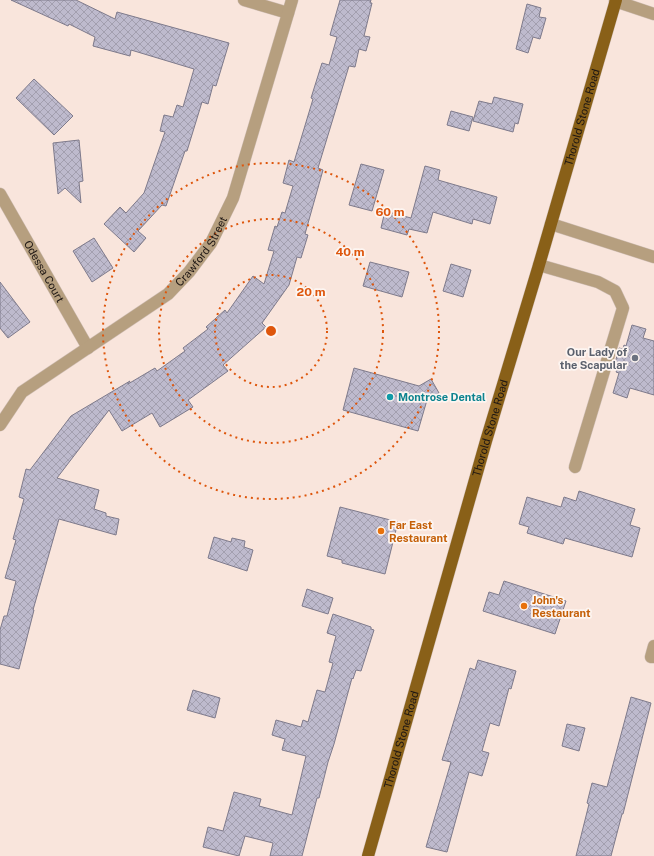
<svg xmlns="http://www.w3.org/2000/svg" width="654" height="856" font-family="'Public Sans',sans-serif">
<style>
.building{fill:url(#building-cross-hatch);stroke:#7e7a8b}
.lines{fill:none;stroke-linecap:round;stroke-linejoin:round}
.minor-casing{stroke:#d1c0b8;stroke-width:13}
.major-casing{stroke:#d1c0b8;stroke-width:13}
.minor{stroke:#b69f7f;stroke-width:12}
.major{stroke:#896018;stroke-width:12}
.ring{fill:none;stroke:#de560c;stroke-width:2;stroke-dasharray:2 4}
.worship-dot{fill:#6b7280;stroke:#fdf5f1;stroke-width:1.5}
.culture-dot{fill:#0f9aa8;stroke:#fdf5f1;stroke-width:1.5}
.food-dot{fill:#e8710a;stroke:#fdf5f1;stroke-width:1.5}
.labels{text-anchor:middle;stroke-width:3.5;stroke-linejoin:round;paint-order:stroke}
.street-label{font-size:11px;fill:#1d1613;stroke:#fdf5f1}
.worship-label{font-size:11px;font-weight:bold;fill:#5b616d;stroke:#fdf5f1;text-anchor:end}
.culture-label{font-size:11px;font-weight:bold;fill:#0d838f;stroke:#fdf5f1;text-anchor:start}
.food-label{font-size:11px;font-weight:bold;fill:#c56008;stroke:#fdf5f1;text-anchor:start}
.centre{fill:#de560c;stroke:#fdf5f1;stroke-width:2}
.ring-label{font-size:12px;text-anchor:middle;font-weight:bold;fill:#de560c;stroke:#fdf5f1;stroke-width:3.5;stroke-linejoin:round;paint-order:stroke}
</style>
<defs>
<pattern id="building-cross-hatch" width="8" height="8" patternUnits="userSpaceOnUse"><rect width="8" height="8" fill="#bebacd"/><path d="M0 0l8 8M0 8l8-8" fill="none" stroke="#a39faf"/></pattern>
</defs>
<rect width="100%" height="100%" fill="#f9e5dc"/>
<path class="building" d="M11 0H76L115 19 117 12 229 43 216 86 213 85 208 104 202 102 187 151H185L166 206 162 205 138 231 146 238 134 252 104 224 120 207 126 213 144 193 165 132 160 131 164 115 173 117 177 105 183 107 194 69 131 50 130 56 93 46 95 37 69 24 68 26Z
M340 0H371L370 3H372L364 36 370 37 366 51 359 49 355 67 349 66 318 168 323 170 305 234 308 235 301 258 297 257 289 285 262 323 266 327 223 365 228 371 188 400 193 407 160 427 152 413 122 431 109 410 57 478 99 490 94 509 106 513V516L119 519 116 535 59 519 33 610H34L19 669 0 664V630L4 616H7L16 581 5 578 16 540 13 539 24 499 19 497 26 469 30 470 71 416 130 381 128 384 155 368 157 371 185 351 183 348 208 329 206 327 225 310 227 313 253 276 264 284 274 251 268 250 275 226 277 227 282 212 285 213 293 186 283 183 289 160 294 162 313 99 311 98 322 63 329 65 337 37 330 35Z
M527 4 541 8 539 17 546 18 540 39 533 37 528 53 516 49Z
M34 79 73 116 54 135 16 98Z
M494 97 523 104 518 124 515 123 513 132 473 121 479 101 492 104Z
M451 111 473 117 469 131 447 125Z
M79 140 83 181 79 182 81 203 65 188 58 194 53 143Z
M361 164 384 170 372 211 349 205Z
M425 166 440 170 438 180 497 197 490 224 473 219 472 224 433 212 427 233 409 229 407 235 381 228 385 211 411 218Z
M94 238 113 268 92 282 73 251Z
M370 262 409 272 402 297 363 286Z
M451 264 471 270 463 297 443 291Z
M0 282 30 322 8 338 0 328Z
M632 325 646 329 643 338 654 341V395L630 388 627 398 613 393 619 373 616 372 618 368 614 367 619 348 623 349 624 345 626 346Z
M354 368 419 386 431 379 439 393 427 400 418 431 343 410Z
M579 491 635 509 630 525 640 528 632 557 565 538 563 544 527 533 529 527 519 524 527 497 561 507 564 497 576 501Z
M340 507 398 522 385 574 342 563V560L327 556Z
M214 537 231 542 232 538 245 541 244 547 253 550 247 571 208 558Z
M504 581 566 601 555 634 483 611 489 592 499 595Z
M307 589 333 598 328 614 302 606Z
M333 614 371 627V629L374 630 361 671 356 670 353 679 352 678 334 744 328 762 319 798H317L302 856H270L273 843 245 836 239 856 203 847 208 827 223 831 234 792 261 799 259 806 292 815 306 756 282 750 285 739 272 735 276 720 301 727 303 720 308 722 317 690 325 692 333 663 329 662 336 636 327 633Z
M478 660 516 671 511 689 509 688 499 726 490 723 482 751 489 753 482 776 469 772 447 852 426 847 451 762 442 760 470 668 475 670Z
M193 690 220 698 215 718 187 710Z
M631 697 651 703 623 814H622L611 856H576L589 804 587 803 592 783 607 787Z
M567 724 585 728 579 751 562 746Z"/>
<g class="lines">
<g class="minor-casing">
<g id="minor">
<path d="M244 0 288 13"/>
<path d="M615 1 654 14"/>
<path id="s1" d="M0 194 88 348"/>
<path d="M551 224 654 257"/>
<path d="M539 265 598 282 615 291 623 308 575 467"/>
<path id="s2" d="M0 425 22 392 168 294 189 272 211 243 233 198 292 0"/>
<path d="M654 646 651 657H654"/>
</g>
</g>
<g class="major-casing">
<g id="major">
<path id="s3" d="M368 856 486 441 539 265 616 0"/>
</g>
</g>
<use href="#minor" class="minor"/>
<use href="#major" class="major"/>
</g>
<g class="ring">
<circle cx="271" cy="331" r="56"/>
<circle cx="271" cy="331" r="112"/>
<circle cx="271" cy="331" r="168"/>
</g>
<circle class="worship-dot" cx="635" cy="358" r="4"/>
<circle class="culture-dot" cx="390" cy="397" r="4"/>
<g class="food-dot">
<circle cx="381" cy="531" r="4"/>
<circle cx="524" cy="606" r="4"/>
</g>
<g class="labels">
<g class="street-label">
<text dy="4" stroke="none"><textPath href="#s3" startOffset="769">Thorold Stone Road</textPath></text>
<text dy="4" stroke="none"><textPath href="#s2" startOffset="270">Crawford Street</textPath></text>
<text dy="4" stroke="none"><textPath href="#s1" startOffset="89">Odessa Court</textPath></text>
<text dy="4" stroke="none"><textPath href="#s3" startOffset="445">Thorold Stone Road</textPath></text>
<text dy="4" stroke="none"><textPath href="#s3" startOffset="121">Thorold Stone Road</textPath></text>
</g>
<g class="worship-label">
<text x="627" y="356">Our Lady of<tspan x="627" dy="13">the Scapular</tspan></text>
</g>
<g class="culture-label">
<text x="398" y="401">Montrose Dental</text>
</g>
<g class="food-label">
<text x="389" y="529">Far East<tspan x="389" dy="13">Restaurant</tspan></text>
<text x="532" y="604">John's<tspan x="532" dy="13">Restaurant</tspan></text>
</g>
</g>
<circle cx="271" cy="331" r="6" class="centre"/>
<g class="ring-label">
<text x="390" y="216">60 m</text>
<text x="350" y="256">40 m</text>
<text x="311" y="296">20 m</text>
</g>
</svg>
